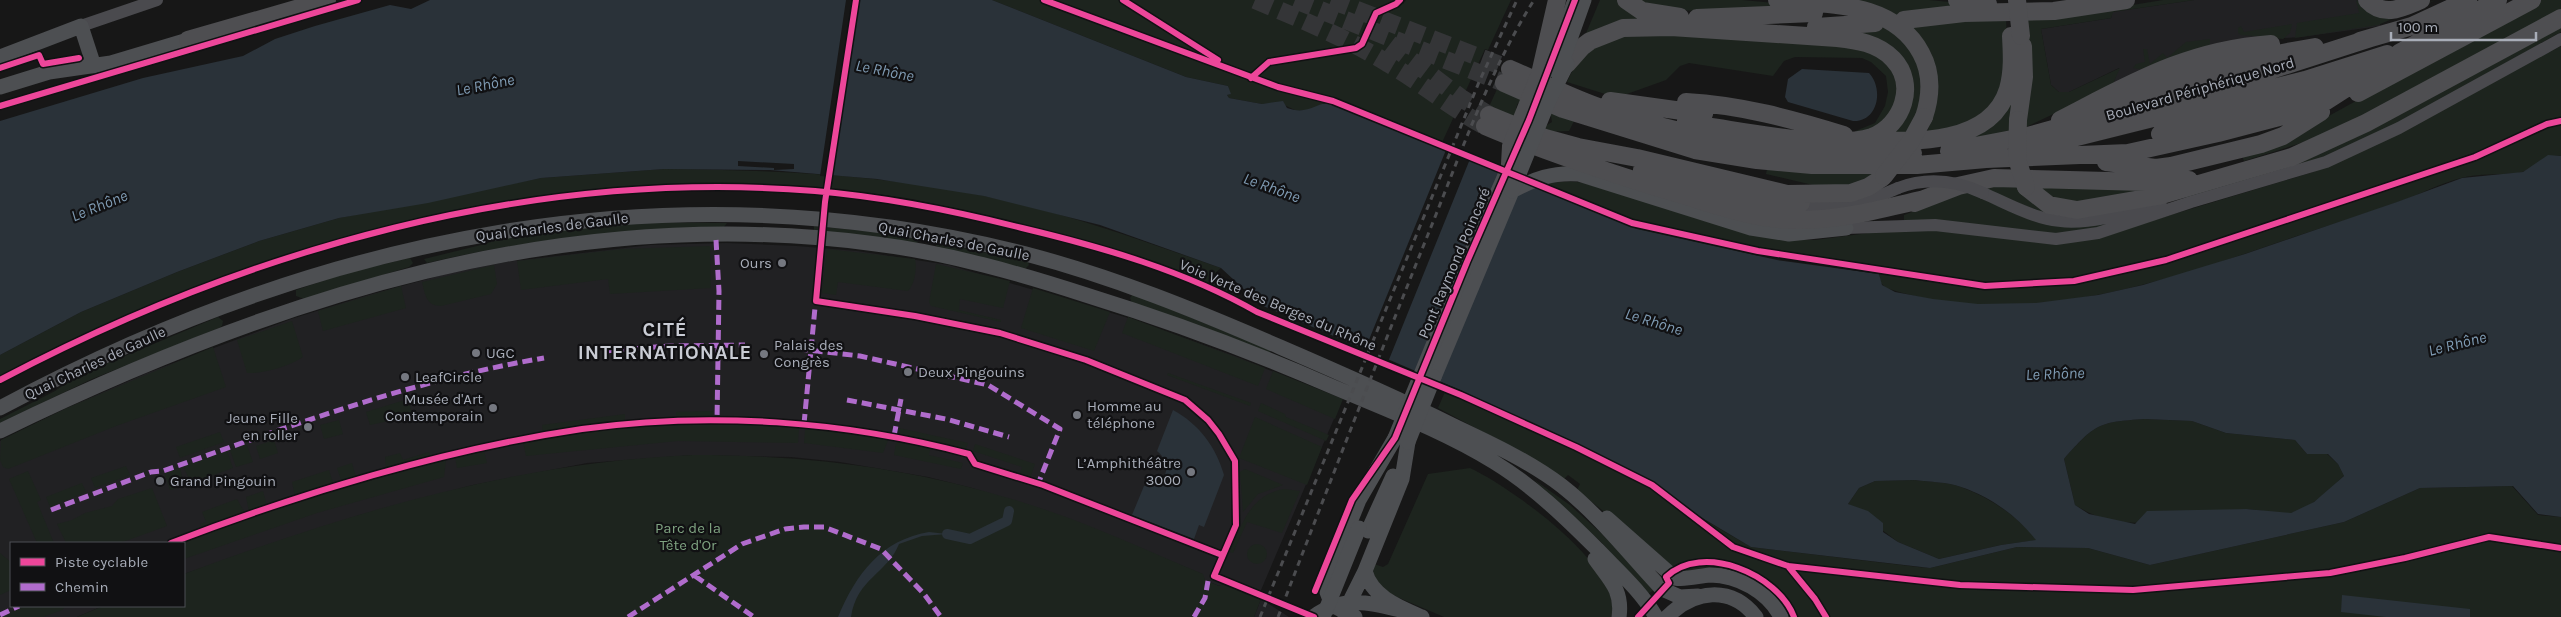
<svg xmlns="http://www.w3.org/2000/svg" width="2561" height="617" font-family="Karla,sans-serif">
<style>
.built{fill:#212123}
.green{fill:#1d241e;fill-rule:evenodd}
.water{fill:#2a3239;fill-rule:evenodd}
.pier{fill:#171717}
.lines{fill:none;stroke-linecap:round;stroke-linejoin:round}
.canal{stroke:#2a3239;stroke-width:10}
.highway-tunnel{stroke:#343537;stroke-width:18;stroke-dasharray:18 9;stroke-linecap:butt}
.secondary{stroke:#4a4a4e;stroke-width:12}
.primary{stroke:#4d4f52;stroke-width:15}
.highway{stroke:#4e4e51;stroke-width:18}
.rail{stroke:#4b4c4f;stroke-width:3;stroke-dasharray:6 5;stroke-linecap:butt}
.secondary-bridge{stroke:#4a4a4e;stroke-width:12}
.primary-bridge{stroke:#4d4f52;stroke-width:15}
.highway-bridge{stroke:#4e4e51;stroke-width:18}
.quiet{stroke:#b06ccc;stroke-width:5;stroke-dasharray:10 5;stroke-linecap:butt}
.cycleway-casing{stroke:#111113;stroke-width:9}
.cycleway{stroke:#ed469a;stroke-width:6}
.poi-dot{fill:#757880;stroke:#111113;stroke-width:2}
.labels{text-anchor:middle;stroke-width:4.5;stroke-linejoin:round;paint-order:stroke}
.street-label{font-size:15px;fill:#a8adb8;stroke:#111113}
.poi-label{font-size:15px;fill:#a8adb8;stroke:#111113;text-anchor:start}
.park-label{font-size:15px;fill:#7fa381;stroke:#111113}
.water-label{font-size:16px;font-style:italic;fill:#7f9bb3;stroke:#111113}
.district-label{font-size:20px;font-weight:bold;letter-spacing:1px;fill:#c9ccd4;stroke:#111113}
</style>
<rect width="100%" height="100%" fill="#171717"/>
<path class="built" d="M2194 0H2361L2380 14V26L2301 37 2256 40 2112 86 2119 68 2069 92H2059L2051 85 2041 29 2111 18 2112 12Z
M726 243 797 246 857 251 949 265 1125 317 1240 358 1342 400 1258 597 1225 583 1219 586 1205 580 1202 574 1066 518 972 488 928 477 840 462 791 457 693 455 587 463 473 485 360 515 184 574V543H11V606H103L77 617H0V441L67 408 147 373 291 319 372 294 450 273 506 262 650 245Z
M1261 599 1289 617H1254Z"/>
<path class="green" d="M992 0H1403V4L1406 0H1511L1488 50 1485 49 1439 149 1324 103 1311 110 1297 111 1280 103 1262 104 1229 98 1227 95 1230 94 1228 86 1186 77Z
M1600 0H1618L1643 19 1584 38Z
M1637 0H1742L1816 7C1772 9 1674 19 1637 0Z
M1816 0H1929L1971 4 1896 16Z
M2163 0H2194L2113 12 2111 18 2041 29 2051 85 2059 92H2069L2120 68 2112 86 2022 129 2023 17 2120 7Z
M2356 0 2393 14 2436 0 2378 25 2295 38 2297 23 2359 13Z
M2539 0H2561V13L2415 92 2317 138 2244 161 2241 153 2287 139Z
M2006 18 2008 59 2003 91 1975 122 1926 135 1936 106 1906 23Z
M2561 23V32L2370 139 2303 167 2219 190 2147 206 2050 216 1980 187 2019 184 2044 208 2273 171Z
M2292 24 2290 33 2283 39 2241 35 2238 33V28L2241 26 2244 32Z
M1882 25C1913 39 1927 75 1920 108 1918 117 1911 127 1907 136H1884L1906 71 1834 30Z
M1635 31 1865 47 1892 65 1900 85 1896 107 1877 129 1853 132 1875 123 1885 106 1888 92 1886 76 1871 62 1862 58 1795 57 1784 61 1773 76 1689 63 1680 66 1666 80 1627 94H1605L1567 82 1576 63 1587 49Z
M2210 39V47L2163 60 2145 70 2133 68 2136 64 2145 62 2143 49H2147L2150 64 2163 53 2167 58 2186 42Z
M2561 46V156C2540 154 2535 171 2518 173 2499 175 2479 173 2461 178 2440 183 2419 195 2398 202 2362 215 2326 226 2291 238 2164 282 2020 332 1886 288L1881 283 1879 274C1801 261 1723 253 1647 232 1608 221 1571 204 1534 188 1550 182 1565 180 1583 183L1790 240H1815L1876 232 1936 228 2088 240 2313 172Z
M2012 86V132L1955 141Z
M1497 89 1575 119 1569 131 1545 132 1488 109ZM1518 103H1522L1551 116 1552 122 1547 125 1518 113 1516 108Z
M664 169C771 170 879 174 985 196 1066 213 1143 241 1221 268L1215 273 1240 299C1141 257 1050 227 944 206 932 204 919 200 906 198 586 152 283 228 0 376V355L81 312 177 272 259 241 339 218 541 178Z
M1767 169 1877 174 1869 182 1834 190 1766 174Z
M2032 186H2174L2067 204Z
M1966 191 2034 219 2108 222 2110 225 2063 236 1904 222V215Z
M614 222 727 223 724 227C623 229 525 240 427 263L424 259 485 244 498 238Z
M814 226 876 232 919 239V241L916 244 816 231 814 230Z
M936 242 1028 262 1029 265 1025 269 936 246Z
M710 246 711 288 610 294 608 279 521 290 517 261 622 249Z
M827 249 915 259C917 268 915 284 908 291L838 282 836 295 822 293Z
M410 258 413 263 409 267 304 299 296 296V290L349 272Z
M936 264 1010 281 1003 308 960 299 959 310 1001 320V322L931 306 929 302Z
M494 265 497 284 491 294 441 306C426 306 425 294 422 282Z
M401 286 406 308 323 331 318 311Z
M1033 288 1110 312 1094 351 1021 328Z
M1132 295H1135L1271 350 1269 353 1132 303 1130 298Z
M218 317 223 321 222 326 219 328 92 379 0 423V419L55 391 77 376Z
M1128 317 1265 368 1258 386 1122 333Z
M292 321 303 357C289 366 264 374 247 373L237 340Z
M213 347 226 387 116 426 8 469 3 467 0 460 1 440 67 408Z
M1273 371 1343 399 1335 419 1266 389Z
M1168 373 1251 403 1250 406 1167 375Z
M1448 385 1655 483 1698 516 1751 547 1918 567 1930 568 2017 547 2088 548 2150 565 2344 522 2420 488 2512 486 2538 515 2561 517V617H1784L1762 590 1684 576 1577 490 1580 484 1568 475 1563 480 1526 455 1438 408Z
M408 399 413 416 370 425 366 412Z
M1261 403 1285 414 1286 417 1329 435 1326 441 1258 411Z
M713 411V418L676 419V412Z
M625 414V422L543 433 542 425Z
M1255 417 1322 447 1307 485 1239 458Z
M2145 419 2192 421 2226 433 2295 440 2307 454H2327L2338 464 2344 476C2329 489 2312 508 2291 513 2278 516 2260 509 2246 509 2186 510 2132 542 2075 505L2064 459C2095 424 2098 422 2145 419Z
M339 420 343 434 324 439 320 425Z
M725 423 799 427 798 443 678 441 526 456 523 442 626 427Z
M808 428 889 438 883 453 804 443 805 430Z
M899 428 968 443 966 449 898 434Z
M220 432 224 442 180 458 176 447Z
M274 440 278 453 260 459 256 446Z
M900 440 931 446 929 455 963 463 961 469 894 455 896 443Z
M975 444 1035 464 1030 479 1019 476 1022 467 973 451Z
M247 445 253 462 236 467 230 450Z
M227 451 233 468 191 483 183 466Z
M484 451 487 463 457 468 455 457Z
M429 452 431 458 386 470 385 457 400 453 403 460Z
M693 455C825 455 942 472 1066 517 1112 534 1157 555 1203 574L1205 580 1219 586 1225 583 1261 599 1254 617H77L103 606H184V574C348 513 517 462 693 455Z
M446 460 444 477 317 513 184 559V543H179C266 510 355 483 446 460Z
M352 463 355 474 359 478 342 483 337 468Z
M126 466 130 475 95 488 91 478Z
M180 467 184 486 170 490 164 473Z
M1470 468C1509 486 1626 568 1611 617H1444L1383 591 1373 573 1374 564 1383 567 1388 564 1428 474Z
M1245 469 1283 485 1258 494 1243 512 1240 472Z
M329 470 334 486 295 497 292 482Z
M28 471 41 500 37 502 54 543H37L9 479Z
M1533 479 1570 505 1602 534 1654 590 1648 594 1602 543Z
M1915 480C1930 482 1947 482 1961 487 1991 498 2017 516 2037 540L2001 545 1939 559 1898 542 1848 504 1859 488 1875 481Z
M82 483 86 492 50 507 46 497Z
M152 488 167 526 120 543H66L57 524 72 520 85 513 112 506 118 499Z
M1284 489 1300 491 1282 533 1247 522 1233 553 1230 552C1242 524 1250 495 1284 489Z
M263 491 267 506 249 512 246 497Z
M237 499 245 513 202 529 200 524 206 522 202 512Z
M1247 554a10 10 0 1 1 20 0a10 10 0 1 1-20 0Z
M0 553 11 562V590L0 595Z
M25 606H64L65 607 62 610 43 617H1Z"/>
<path class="water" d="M430 0H992L1186 77 1228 86 1231 94 1227 95 1229 98 1262 104 1283 101 1287 108C1309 116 1317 101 1330 104L1637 229 1777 260 1879 274 1882 285 1895 292 1933 299 1978 304 2036 303 2098 295 2143 285 2245 254 2397 202 2462 178 2523 172 2548 155 2561 156V517L2538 514 2513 486 2420 488 2344 522 2150 565 2088 548 2017 547 1930 568 1751 547 1699 516 1655 483 1580 446 1460 390 1261 305 1221 268 1100 225 984 196 877 179 770 170 664 169 541 178 428 203 339 218 259 241 177 272 81 312 0 355V121L143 78 243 56 275 39 315 26 390 5 411 9ZM2145 419 2192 421 2226 433 2295 440 2307 454H2328L2338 464 2344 476 2314 502 2291 513 2246 509 2147 511 2135 524 2089 514 2075 505 2064 459C2095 424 2098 422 2145 419ZM1915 480C1930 482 1947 482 1961 487 1991 497 2017 516 2036 540L2001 545 1939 559 1898 542 1883 532V523L1868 511 1848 504 1859 488 1875 481Z
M1802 69 1869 73C1884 89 1878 122 1853 121L1788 102 1785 97 1788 79Z
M1173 410C1199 424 1216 447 1224 475L1204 527 1199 525 1194 539 1132 515 1144 486C1166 488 1174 465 1157 451Z
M929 532 947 534 922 536 899 544C887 574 857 578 851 617H838C856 574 881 540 929 532Z
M2342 595 2470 609V617H2386L2341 612Z"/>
<path class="pier" d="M846 0H859L831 177 820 176Z
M1446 150 1470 159 1388 362 1364 352Z
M738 161 794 164V169L774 170V168L738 166Z"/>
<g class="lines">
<path class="canal" d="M947 534 970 539 1007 521 1009 511"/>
<path class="highway-tunnel" d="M1255 0C1300 19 1347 38 1389 64 1422 83 1451 108 1485 126
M1295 0 1504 83
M1331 0 1510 69
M1390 44 1461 98 1489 115"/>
<path class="secondary" d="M81 26 157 0
M1983 193C2004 202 2025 214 2047 219 2085 228 2125 212 2162 207
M1794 205C1836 209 1859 206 1898 188
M1846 228 1935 225 2056 239 2098 233 2191 202 2326 162 2399 128 2561 39"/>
<path class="primary" d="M0 57 81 26 94 66
M1549 70 1575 0
M0 87 49 72 111 63 188 40
M1467 262 1510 164
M1434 377 1512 191C1534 179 1553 172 1579 174L1751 228 1789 234 1846 228
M0 408C320 236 669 163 1026 254 1114 277 1197 311 1280 347 1338 372 1395 397 1452 425 1490 443 1529 461 1562 486 1599 515 1630 555 1662 589L1680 597 1698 596
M0 431C275 297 567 202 876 244 948 253 1018 273 1086 295 1170 321 1251 351 1331 386 1385 409 1444 431 1494 462 1533 486 1565 517 1597 549 1618 571 1641 591 1656 617
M1607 518 1675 578C1686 580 1698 576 1710 575 1738 575 1768 592 1781 617
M1368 531 1393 476
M1595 559C1609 579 1623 590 1619 617
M1365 571C1372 597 1399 607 1422 617
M1344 613 1365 571 1402 479 1408 442
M1313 617C1345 593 1376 604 1412 613
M1355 617 1332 605 1327 592 1329 574 1359 500 1395 438
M1667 617C1694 590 1731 585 1756 617"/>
<path class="highway" d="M1626 0 1642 11 1680 17
M1777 0C1828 5 1893 1 1921 53 1932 73 1931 96 1924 117
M1957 0 1988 4
M2367 0C2384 18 2402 8 2421 0
M1697 18 1814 13
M1904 20 1964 13 2054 11 2126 0
M1816 27 1875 23
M188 40 327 0
M2360 41 2412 26 2468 0
M2399 53 2498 0
M1567 64 1582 47 1590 41 1623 28 1671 27 1837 38C1856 40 1878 43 1893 59 1917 84 1903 125 1872 137 1834 150 1747 132 1705 126L1686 121
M1510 69C1541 82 1571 98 1604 109 1708 145 1804 155 1913 153
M1504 83 1563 109 1695 150 1757 160 1812 165H1917L1986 159 2128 153 2218 133 2317 107 2409 48
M2358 93 2532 0
M1610 101 1704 114
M1686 102C1741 105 1792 119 1844 135
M2103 106C2175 77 2239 60 2315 47
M1489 115 1545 138 1578 147 1637 158 1787 194 1851 193 1868 187 1882 178
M2018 120 2024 77 2023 46
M2060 120C2132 83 2187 50 2271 44
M1485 126C1548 153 1613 174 1679 194 1719 206 1759 221 1801 220 1844 220 1884 208 1925 199
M2160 134 2306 96 2347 76
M1868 140C1914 142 1991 145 2008 89 2013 72 2012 54 2011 36
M1949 151 2028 136 2182 93 2262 73 2371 38
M2021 151 2305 80 2387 54
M2106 162 2156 168 2171 166 2261 144 2283 136 2321 112
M1642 170 1728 193H1761
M2026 187 2049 205 2077 210 2158 196 2292 157 2366 123 2561 18
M1914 203 1958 186 1994 178 2145 182 2189 180
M1744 204 1801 203"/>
<path class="rail" d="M1260 617 1479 82 1517 0
M1278 617C1328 487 1379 356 1431 227 1462 150 1490 70 1534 0"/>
<path class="secondary-bridge" d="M1898 188C1927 177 1955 180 1983 193"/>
<path class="primary-bridge" d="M1558 73 1584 0
M1512 191 1549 100 1567 64
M1395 438 1467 262
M1408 442 1434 377
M1323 617 1359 528"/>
<path class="highway-bridge" d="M2017 0 2021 36
M2018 120 2017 159 2026 187
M1510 164 1511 146 1540 74 1557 0
M1884 176 1911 141 1924 117"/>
<path class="quiet" d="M716 240 719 291 717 421
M783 347 860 356 988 385 1060 429 1038 484
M604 351 669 346 745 345
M847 400 946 419 1009 437
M804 424 816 297
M894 436 901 399
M51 510 151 472 163 471C287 427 413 380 544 358
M695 576 754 617
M0 615 19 606
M628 617 742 544 785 529 804 527H824L881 549 924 594 941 617
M1194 617 1205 598 1208 581"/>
<g class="cycleway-casing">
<path id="cycleway" d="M856 0 825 202 816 301 915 316 1000 333 1086 360 1185 400 1208 420 1219 434 1235 461 1236 525 1214 576 1314 617
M1044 0 1278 87 1333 101 1632 223 1758 251 1985 286 2074 281 2166 260 2475 157 2547 124 2561 121
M1123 0 1218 60
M0 68 39 55 43 64 79 58
M1251 78 1269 62 1356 48 1362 44 1376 13 1396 4 1400 0
M0 106 358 0
M0 380C248 249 532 168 815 191 885 197 955 211 1022 228 1102 247 1185 271 1257 312L1461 395 1576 447 1652 485 1733 547 1788 566 1960 585 2133 590 2330 573 2405 558 2489 537 2561 548
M171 543C298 494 446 449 582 429 710 411 845 421 969 454L975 464 1043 485 1222 555
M1788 566 1815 599 1826 617
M1315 591 1352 500 1395 438 1467 262 1529 120 1575 0
M1638 617 1669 583 1666 577C1702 542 1778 574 1794 617"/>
</g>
<use href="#cycleway" class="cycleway"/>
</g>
<g class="poi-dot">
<circle cx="782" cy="263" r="5"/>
<circle cx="476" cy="353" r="5"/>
<circle cx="764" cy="354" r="5"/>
<circle cx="908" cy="372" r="5"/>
<circle cx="405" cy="377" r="5"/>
<circle cx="493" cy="408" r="5"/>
<circle cx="1077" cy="415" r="5"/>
<circle cx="308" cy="427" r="5"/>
<circle cx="1191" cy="472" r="5"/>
<circle cx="160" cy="481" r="5"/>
</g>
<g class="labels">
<g class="street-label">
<text transform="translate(2200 89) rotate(-16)" y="5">Boulevard Périphérique Nord</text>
<text transform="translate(552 227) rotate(-7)" y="5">Quai Charles de Gaulle</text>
<text transform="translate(954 241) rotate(11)" y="5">Quai Charles de Gaulle</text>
<text transform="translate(1454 263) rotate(-67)" y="5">Pont Raymond Poincaré</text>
<text transform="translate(1278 305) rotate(23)" y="5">Voie Verte des Berges du Rhône</text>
<text transform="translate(95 363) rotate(-25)" y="5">Quai Charles de Gaulle</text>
</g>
<g class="poi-label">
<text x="772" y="268" text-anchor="end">Ours</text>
<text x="774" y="350">Palais des<tspan x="774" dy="17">Congrès</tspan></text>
<text x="486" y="358">UGC</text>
<text x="918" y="377">Deux Pingouins</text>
<text x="415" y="382">LeafCircle</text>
<text x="483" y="404" text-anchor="end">Musée d'Art<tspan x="483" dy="17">Contemporain</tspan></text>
<text x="1087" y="411">Homme au<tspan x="1087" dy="17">téléphone</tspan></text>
<text x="298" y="423" text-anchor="end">Jeune Fille<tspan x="298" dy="17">en roller</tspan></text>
<text x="1181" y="468" text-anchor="end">L’Amphithéâtre<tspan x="1181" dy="17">3000</tspan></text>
<text x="170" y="486">Grand Pingouin</text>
</g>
<g class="park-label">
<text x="688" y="533">Parc de la<tspan x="688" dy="17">Tête d'Or</tspan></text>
</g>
<g class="water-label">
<text transform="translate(885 70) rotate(11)" y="6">Le Rhône</text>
<text transform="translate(485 84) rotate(-11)" y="6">Le Rhône</text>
<text transform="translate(1272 187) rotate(20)" y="6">Le Rhône</text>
<text transform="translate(99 205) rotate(-22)" y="6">Le Rhône</text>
<text transform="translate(1654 321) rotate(17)" y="6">Le Rhône</text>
<text transform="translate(2457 343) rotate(-14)" y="6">Le Rhône</text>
<text transform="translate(2055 373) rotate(-2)" y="6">Le Rhône</text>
</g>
<g class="district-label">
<text x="665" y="336">CITÉ<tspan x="665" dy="23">INTERNATIONALE</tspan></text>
</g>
</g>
<rect x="10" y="542" width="175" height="65" fill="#111113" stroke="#4d4f55"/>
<rect x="20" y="558" width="25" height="8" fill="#ed469a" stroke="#4d4f55"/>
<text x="55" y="567" font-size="15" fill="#a8adb8">Piste cyclable</text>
<rect x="20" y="583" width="25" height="8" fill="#b06ccc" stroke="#4d4f55"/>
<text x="55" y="592" font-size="15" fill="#a8adb8">Chemin</text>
<path d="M2391 32v8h145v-8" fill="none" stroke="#a8adb8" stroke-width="2.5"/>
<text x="2398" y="32" font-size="15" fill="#a8adb8" stroke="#111113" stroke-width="4" paint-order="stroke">100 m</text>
</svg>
